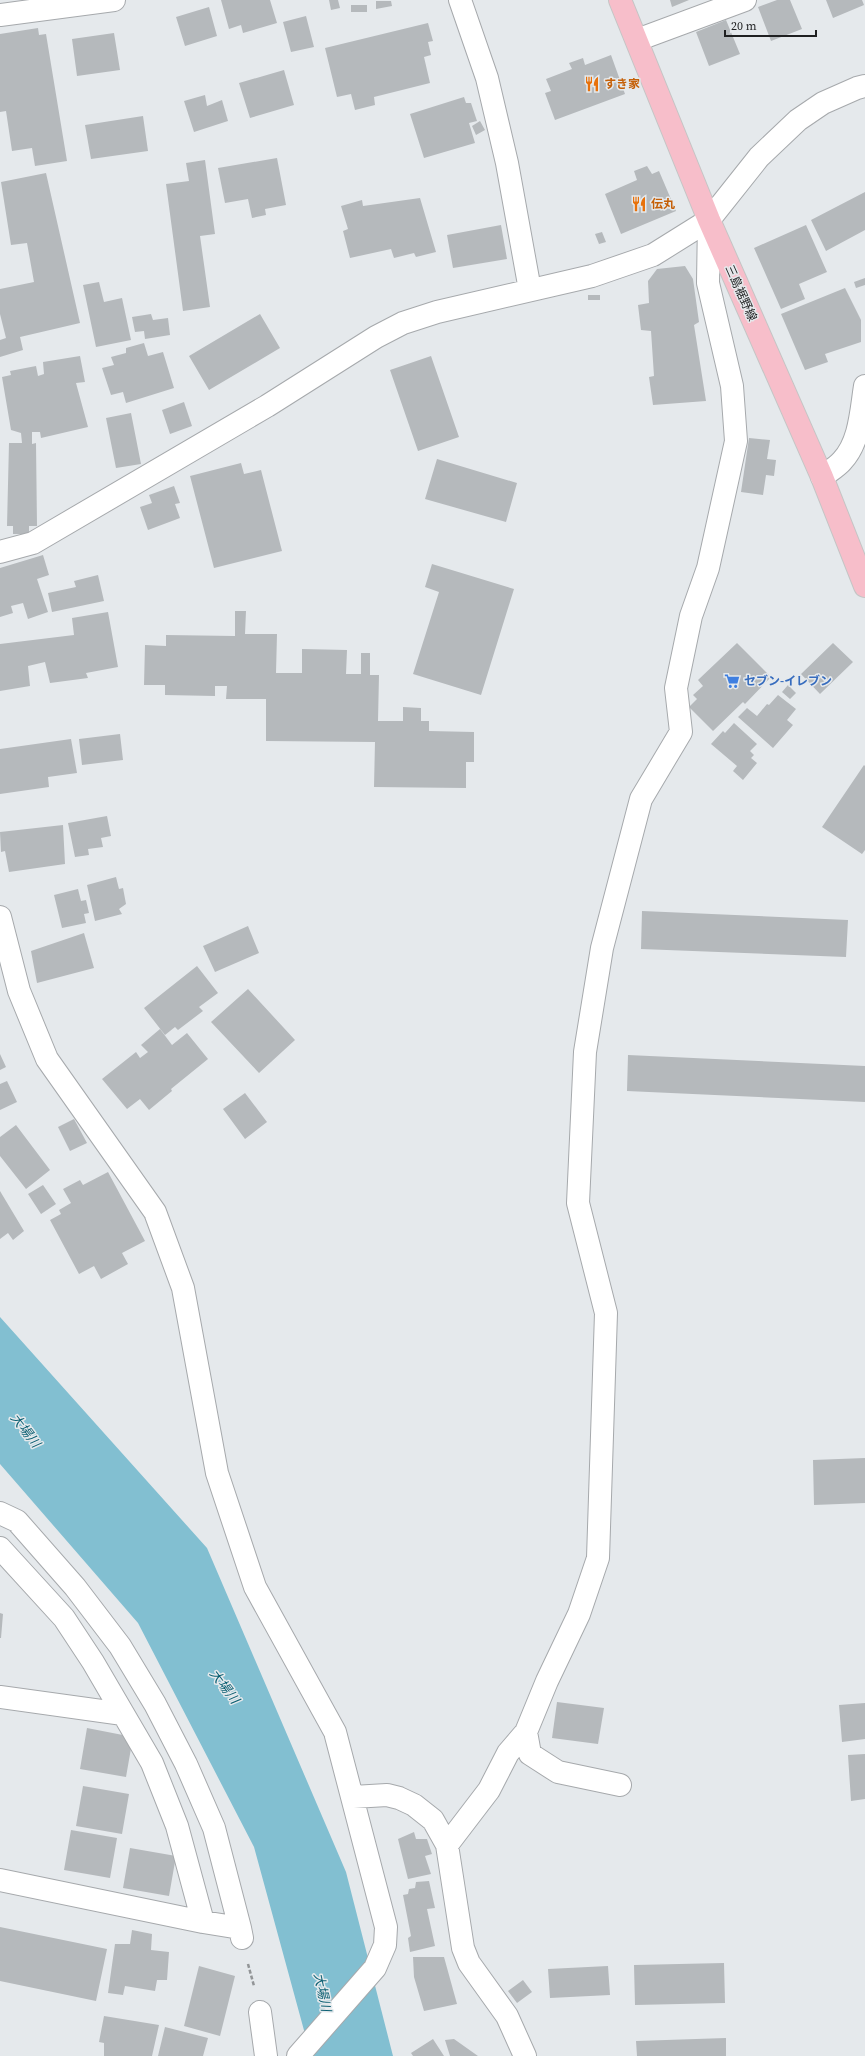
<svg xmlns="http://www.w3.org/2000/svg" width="865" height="2056" font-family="'Source Serif 4','Noto Sans JP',serif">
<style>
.water{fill:#82bfd1}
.building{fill:#b5b9bc}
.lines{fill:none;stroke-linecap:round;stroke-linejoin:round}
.minor-casing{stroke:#a6a9ac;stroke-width:24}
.major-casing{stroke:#c5c5c5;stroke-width:24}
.path{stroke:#929597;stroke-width:2.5;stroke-dasharray:4 2;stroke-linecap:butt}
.minor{stroke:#fff;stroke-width:22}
.major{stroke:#f7beca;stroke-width:22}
.labels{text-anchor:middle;stroke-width:3;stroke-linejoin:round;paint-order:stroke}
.food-label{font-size:12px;font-weight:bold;fill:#c56008;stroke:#e5e9ec;text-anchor:start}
.street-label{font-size:12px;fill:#1f2021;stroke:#e5e9ec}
.shop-label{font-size:12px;font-weight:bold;fill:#366cbe;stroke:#e5e9ec;text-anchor:start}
.water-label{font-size:13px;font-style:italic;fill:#0b5f72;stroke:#e5e9ec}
</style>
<rect width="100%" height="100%" fill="#e5e9ec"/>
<path class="water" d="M0 1317 207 1548 346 1872 393 2056H311L254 1847 138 1623 0 1464Z"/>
<path class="building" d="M221 0H270L277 23 243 33 241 25 229 29Z
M329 0H338L340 8 331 10Z
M670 0H689L672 7Z
M777 0H790L802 29 771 41 758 7Z
M826 0H862L864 5 833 18Z
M376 1H391L392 6 376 9Z
M351 5H367V12H351Z
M209 7 217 36 185 46 176 17Z
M306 16 314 47 291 52 283 22Z
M726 20 740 54 709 66 696 32Z
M428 23 433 41 428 42 431 55 424 57 430 83 374 97 375 105 355 110 351 94 337 97 325 48Z
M38 28 39 35 46 34 67 161 35 166 32 148 12 151 6 111 0 112V34Z
M114 33 120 70 77 76 72 39Z
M611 55 625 94 555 120 545 93 551 91 546 79 572 69 569 63 583 58 585 65Z
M284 70 294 105 250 118 239 83Z
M205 95 207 106 222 100 228 121 194 132 184 101Z
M464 97 466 103H471L477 121 469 123 475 143 424 158 410 114Z
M143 116 148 151 91 159 85 125Z
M480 121 485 130 476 135 472 126Z
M277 158 286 205 265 209 266 215 252 218 248 199 225 203 218 168Z
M205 160 215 234 200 236 210 307 183 311 166 184 189 181 186 163Z
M647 166 652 174 659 171 676 211 621 234 605 194 637 180 634 171Z
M46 173 80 323 20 337 23 350 0 357V340L6 338 0 314V289L34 282 27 243 11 245 1 182Z
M865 192V230L826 251 811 220Z
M420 198 436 252 416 257 414 253 394 258 391 249 350 258 343 231 348 229 341 206 362 200 363 206Z
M501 225 507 259 453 268 447 235Z
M806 225 827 272 799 284 805 299 781 309 754 248Z
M602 232 606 242 599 244 595 234Z
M685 266 693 279 699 322 694 325 706 401 653 405 649 377 654 376 651 331 641 330 638 305 649 303 648 281 657 269Z
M865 278V285L856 288 854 282Z
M99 282 104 302 122 298 131 340 96 347 83 285Z
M845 288 861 320V342L825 354 828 362 805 370 781 314Z
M588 295H600V300H588Z
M151 314 153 320 168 318 170 335 145 339 144 331 135 332 132 317Z
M260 314 280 348 209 390 189 356Z
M144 343 148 356 163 352 174 388 126 403 123 392 111 395 102 368 114 365 111 357 126 353V348Z
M80 356 85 382 76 383 88 427 41 438 40 432H32V444L36 443 37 526H29V534H13V526H7L9 443H22L21 433 11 430 2 377 11 375 10 371 36 366 38 376 44 374 43 362Z
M431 356 459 437 418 451 390 370Z
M184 402 192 426 170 434 162 410Z
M131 413 141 464 116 468 106 418Z
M749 438 770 440 767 459 776 460 774 476 766 475 763 495 741 492Z
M437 459 517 483 506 522 425 499Z
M241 463 244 474 261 470 282 551 214 568 190 476Z
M174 486 180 503 175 504 180 518 148 530 140 507 152 503 149 495Z
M43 555 49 575 37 579 48 612 28 619 23 603 11 606 13 613 0 617V568Z
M432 564 514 589 481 695 413 674 439 592 425 587Z
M98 575 104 601 52 612 48 593 76 587 74 581Z
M235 611H246L245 634H277L276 673H302V649L347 650 346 674H361V653H370V675H379L378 721H403V707L421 708V721H429V731L474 732V762H466V788L374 787 375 742 266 741V699H226L227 686H215V696L165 695V685H144L145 645 166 646V635L235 636Z
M108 612 118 667 86 673 88 678 50 683 45 662 28 666 30 686 0 691V644L74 635 72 618Z
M737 643 771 677 745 704 743 702 713 731 689 707 697 699 693 695 703 686 698 680Z
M833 643 853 662 820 694 801 674Z
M788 685 796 693 790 699 782 692Z
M778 695 796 709 787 720 793 725 773 748 738 717 747 708 757 716 767 704 769 705Z
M734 723 757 744 750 751 754 755 751 758 757 763 743 780 733 771 737 766 711 744 723 731 725 733Z
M120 734 123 760 82 765 79 739Z
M71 739 77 773 48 777 49 787 0 794V749Z
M864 765 865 766V850L862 854 822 827Z
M107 816 111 836 101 838 103 847 88 849 89 855 75 857 68 823Z
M63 825 65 864 9 872 5 851 1 852 0 832Z
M116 877 119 889 123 888 126 904 119 909 122 914 95 921 87 885Z
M78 889 81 901 86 900 89 913 84 914 86 923 62 928 54 895Z
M642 911 848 920 846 957 641 949Z
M248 926 259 953 215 972 203 946Z
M84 933 94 968 37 983 31 951Z
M197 966 218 993 199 1007 203 1011 178 1030 175 1027 165 1035 144 1008Z
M248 989 295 1040 259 1073 211 1022Z
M160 1029 172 1045 187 1033 208 1059 171 1089 172 1091 149 1110 140 1099 127 1109 102 1079 136 1052 140 1058 148 1052 141 1045Z
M0 1054 6 1067 0 1070Z
M628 1055 865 1066V1102L627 1091Z
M7 1081 17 1102 0 1110V1084Z
M245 1093 267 1122 245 1139 223 1109Z
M74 1119 87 1143 70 1151 58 1127Z
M16 1125 50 1170 26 1189 0 1156V1137Z
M108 1172 145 1241 122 1253 128 1264 101 1279 94 1266 79 1274 50 1220 61 1214 59 1210 71 1203 63 1189 80 1180 83 1185Z
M43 1185 56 1204 41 1214 28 1194Z
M0 1191 24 1231 13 1240 8 1233 0 1239Z
M865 1458V1503L814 1505 813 1460Z
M0 1613 3 1614 1 1638H0Z
M557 1702 604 1708 598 1744 552 1738Z
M865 1703V1739L842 1742 839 1705Z
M87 1728 133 1737 126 1777 80 1769Z
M865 1754V1799L851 1801 848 1755Z
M83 1786 129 1794 122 1834 76 1826Z
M71 1830 117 1838 110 1878 64 1870Z
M414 1832 416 1839H427L432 1854 425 1856 431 1874 408 1879 398 1839Z
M130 1848 176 1856 169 1896 123 1888Z
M429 1881 435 1908 427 1909 435 1946 410 1952 408 1938 411 1936 403 1895 408 1894 409 1889 415 1888 416 1882Z
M0 1927 107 1949 96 2001 0 1981Z
M132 1930 152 1934 151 1950 169 1952 167 1980H157L155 1991 125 1986 123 1995 108 1993 115 1944H130Z
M413 1957H444L457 2004 424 2011 414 1977Z
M724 1963 725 2003 635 2005 634 1965Z
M199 1966 235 1976 220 2036 184 2026Z
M608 1966 610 1995 550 1998 548 1969Z
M523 1980 532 1992 517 2003 508 1991Z
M104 2016 159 2025 152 2056H104V2043L99 2042Z
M165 2027 208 2038 203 2056H158Z
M726 2038V2056H637L636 2041Z
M433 2039 444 2056H413L411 2053Z
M454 2039 478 2056H450L445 2040Z"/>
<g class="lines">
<g class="minor-casing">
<path id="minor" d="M460 0 487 78 507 163 530 290
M0 15 114 0
M637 40 745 0
M822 477C828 472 837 467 842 461 860 442 861 411 865 386
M0 552 33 543 267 406 376 337 403 323 437 312 592 276 653 255 709 220 759 157 798 120 823 103 857 88 865 86
M0 917 19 991 47 1059 155 1212 183 1288 217 1473 255 1587 335 1732 386 1927 385 1945 375 1968 298 2056
M0 1513 17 1521 75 1587 120 1646 155 1704 186 1764 214 1828 240 1928
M0 1548 64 1618 93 1662 152 1763 177 1826 203 1922
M0 1697 123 1714
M526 1732 530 1754 558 1772 620 1785
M353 1797 387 1795 399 1798 414 1805 433 1820 447 1845 463 1948 469 1963 507 2016 525 2056
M447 1845 489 1790 508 1753 526 1732 547 1681 579 1614 598 1558 606 1313 578 1203 585 1052 602 948 641 799 681 732 676 688 691 616 708 568 736 441 732 386 708 283 709 220
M0 1880 203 1922 240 1928 242 1938
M260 2012 266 2056"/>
</g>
<g class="major-casing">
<path id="major" d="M620 0 709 220 822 477 865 586"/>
</g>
<path class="path" d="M248 1964 254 1986"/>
<use href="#minor" class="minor"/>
<use href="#major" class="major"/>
</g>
<defs>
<g id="restaurant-bare" transform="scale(1.2)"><path d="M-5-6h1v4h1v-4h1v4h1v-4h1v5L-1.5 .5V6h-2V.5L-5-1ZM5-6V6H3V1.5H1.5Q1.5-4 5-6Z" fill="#e8710a" stroke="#e5e9ec" stroke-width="2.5" paint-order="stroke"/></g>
<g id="supermarket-bare" transform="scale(1.2)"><path d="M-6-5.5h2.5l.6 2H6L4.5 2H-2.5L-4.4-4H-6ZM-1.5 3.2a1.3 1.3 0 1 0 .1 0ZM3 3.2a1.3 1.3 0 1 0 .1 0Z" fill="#3f7fe0" stroke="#e5e9ec" stroke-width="2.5" paint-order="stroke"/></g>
</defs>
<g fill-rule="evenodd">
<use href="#restaurant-bare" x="592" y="84"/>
<use href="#restaurant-bare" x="639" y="204"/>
<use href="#supermarket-bare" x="732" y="681"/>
</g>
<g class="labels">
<g class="food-label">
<text x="604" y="88">すき家</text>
<text x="651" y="208">伝丸</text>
</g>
<g class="street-label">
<text transform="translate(741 293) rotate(66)" y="4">三島裾野線</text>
</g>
<g class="shop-label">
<text x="744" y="685">セブン-イレブン</text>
</g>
<g class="water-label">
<text transform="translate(26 1430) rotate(52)" y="5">大場川</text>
<text transform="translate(225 1686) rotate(53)" y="5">大場川</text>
<text transform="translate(323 1992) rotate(78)" y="5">大場川</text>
</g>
</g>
<path d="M725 30v6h91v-6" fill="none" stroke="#1f2021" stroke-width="2"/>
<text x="731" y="30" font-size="12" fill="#1f2021" stroke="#e5e9ec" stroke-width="3" paint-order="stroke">20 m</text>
</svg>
